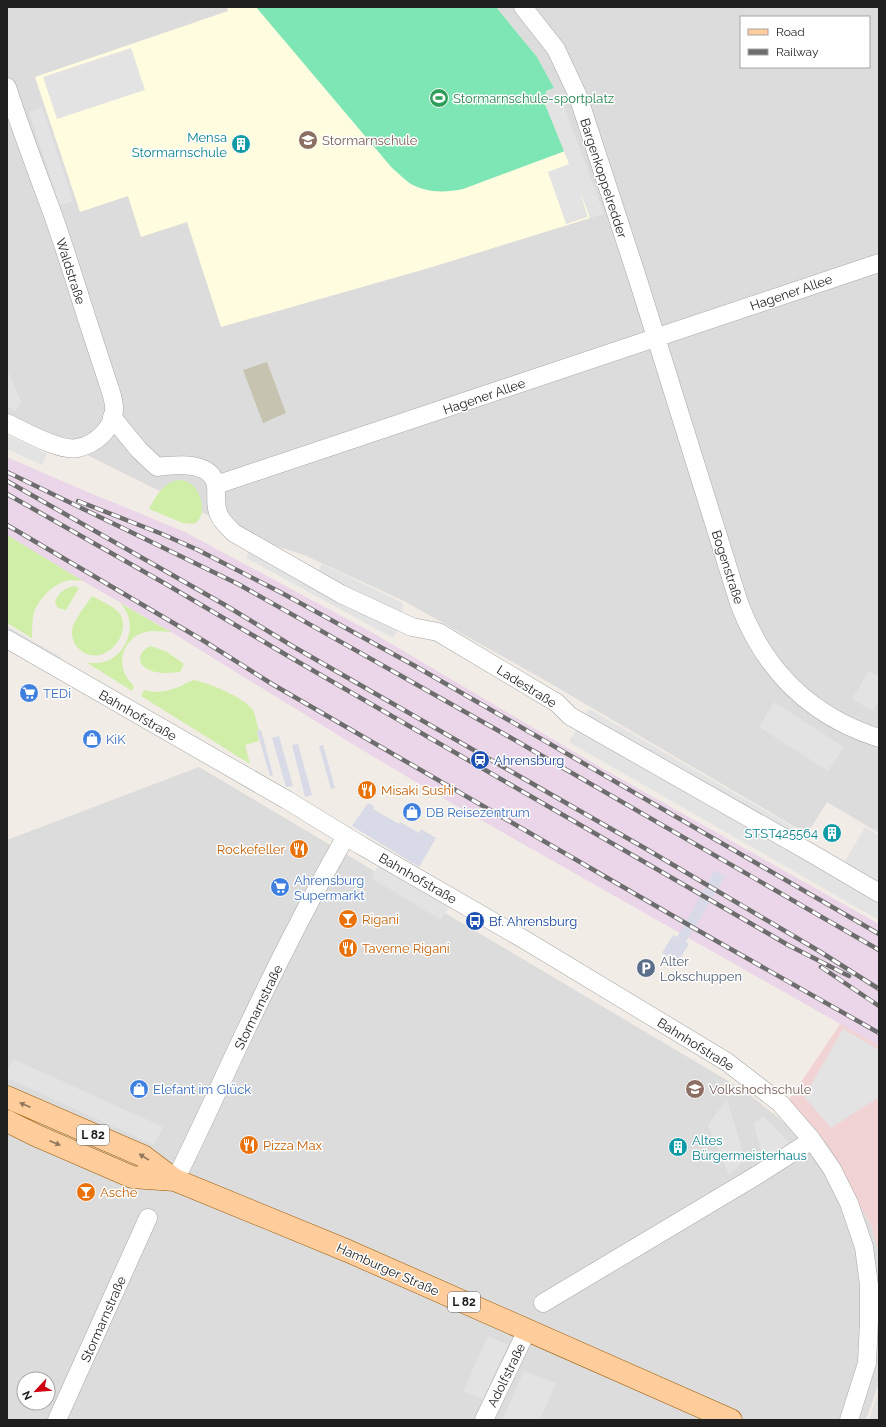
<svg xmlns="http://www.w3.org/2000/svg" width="886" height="1427" font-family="Raleway,sans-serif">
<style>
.residential{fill:#dddcdc;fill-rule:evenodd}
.commercial{fill:#f2d3d4}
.industrial{fill:#ead6e8}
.education{fill:#fffcdf}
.construction{fill:#c6c4b0}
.grass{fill:#d0eea8}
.pitch{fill:#7ee5b4}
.parking{fill:#e3e3e3}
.plaza{fill:#d9dae7}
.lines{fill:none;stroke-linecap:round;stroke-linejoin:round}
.minor-casing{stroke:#a6a6a6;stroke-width:19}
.major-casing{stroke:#9a5a00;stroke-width:23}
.minor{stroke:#fff;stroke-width:18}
.major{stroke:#ffcc9b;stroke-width:22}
.rail-casing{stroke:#6d6d6d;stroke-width:4.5}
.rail{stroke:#fff;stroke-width:3;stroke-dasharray:9;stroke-linecap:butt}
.oneway{fill:#8f765d}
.labels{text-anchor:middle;stroke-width:3;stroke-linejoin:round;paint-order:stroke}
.shield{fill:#fff;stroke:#626262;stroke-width:1}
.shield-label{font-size:12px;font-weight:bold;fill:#1f1f1f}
.leisure-label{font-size:13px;fill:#27864d;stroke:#fff;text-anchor:start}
.culture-label{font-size:13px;fill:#0d838f;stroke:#fff;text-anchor:end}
.education-label{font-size:13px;fill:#785e54;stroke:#fff;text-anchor:start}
.street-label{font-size:13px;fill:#1f1f1f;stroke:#fff}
.shop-label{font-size:13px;fill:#366cbe;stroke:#fff;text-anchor:start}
.transit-label{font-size:13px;fill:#164399;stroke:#fff;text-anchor:start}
.food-label{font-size:13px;fill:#c56008;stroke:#fff;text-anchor:start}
.service-label{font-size:13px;fill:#4e5e75;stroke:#fff;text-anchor:start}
</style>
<rect width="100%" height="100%" fill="#f1ece5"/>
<path class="residential" d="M7 7H879V833L827 802 807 834 541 678 404 601 304 555 258 540 7 415ZM741 17H869V67H741Z
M199 767 745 1091 836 1164 872 1227 879 1252V1383L866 1420H7V840ZM24 1379H48V1403H24Z"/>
<path class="commercial" d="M841 1023 879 1046V1255L872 1227 836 1164 778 1116Z"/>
<path class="industrial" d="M7 457 78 488 185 532 373 633 598 766 879 924V1046L458 807 359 748 171 632 83 581 7 535Z"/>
<path class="education" d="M227 7H496L537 57 554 88 546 91 545 104 575 175 590 218 429 268 221 327 187 222 141 237 128 196 80 212 35 77 228 11Z"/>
<path class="construction" d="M267 362 286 413 263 423 243 370Z"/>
<path class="grass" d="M178 480C182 480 186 481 190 483 202 491 208 516 194 524L183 523 149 509C156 497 162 483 178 480Z
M7 535 83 581C80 581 75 580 71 580 54 582 40 598 34 612 32 620 32 630 32 638L7 623Z
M74 586 79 588 66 610 58 608 55 603C57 594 64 588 74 586Z
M92 596C101 601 114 606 120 614 133 636 101 670 79 649 75 646 72 639 72 633 71 623 87 604 92 596Z
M120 603 171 632C163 632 154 630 146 632 127 636 117 656 125 674 127 679 131 682 134 686L132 691 86 662C120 671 144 627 120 603Z
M151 646 167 652 184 664 180 672C170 673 158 674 149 670 135 664 139 650 151 646Z
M194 680C209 683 247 698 254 712 256 718 257 725 259 730L257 733 259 741 245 745 250 764 141 696 144 690C154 693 166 692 176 688 182 686 187 682 194 680Z"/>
<path class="pitch" d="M256 7H496L537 57 554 88 546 91 545 104 565 151 463 189C445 193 424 193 408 182 403 178 397 172 392 168Z"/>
<path class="parking" d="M131 48 145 90 57 119 43 77Z
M561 98 604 214 591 218 580 192 588 217 566 224 548 172 569 164 545 104Z
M42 107 73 201 60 205 29 112Z
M7 370 21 401 16 411 7 407Z
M9 436 47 454 42 465 7 449V442Z
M250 549 311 585 322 564 403 603 401 624 393 638 246 558Z
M7 626 61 657V663L7 632Z
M869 671 879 677V701L873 711 852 699Z
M774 702 844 747 828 771 759 727Z
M589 709 800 831 795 841 841 868 865 827 879 835V920L569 742Z
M379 865 449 907 441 920 371 878Z
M843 1029 879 1050V1097L831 1128 804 1097Z
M13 1059 163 1127 154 1145 7 1078V1072Z
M727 1099 745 1159 729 1175 708 1125Z
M764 1116 791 1145 765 1163 753 1123Z
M488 1336 508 1345 483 1399 463 1391Z
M524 1371 556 1383 540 1420H502Z
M879 1388V1420H869Z"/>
<path class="plaza" d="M261 730 273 775 270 776 257 731Z
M279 736 293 786 286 787 272 738Z
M298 744 312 795 305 797 292 745Z
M323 745 335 788 331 789 319 746Z
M368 803 374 806 373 809 399 824 400 822 419 833 421 829 436 838 419 867 352 826Z
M715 870 725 876 686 942 689 944 678 962 662 953 673 935 677 937Z"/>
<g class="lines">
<g class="minor-casing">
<path id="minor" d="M523 7 556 49 578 96 639 283 739 603C764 670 810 716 879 738
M7 87C21 130 37 172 53 215 65 249 76 284 87 319 93 337 99 356 105 374 108 384 113 395 114 406 116 426 96 445 77 448 60 452 24 431 7 423
M112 417 139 450 157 467C175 465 212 460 216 486 217 498 214 509 222 520 225 524 230 529 234 533L341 594 412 627 438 632 557 703 570 716 811 853 879 893
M216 485 879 263
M7 639 287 800 362 846 525 940 727 1062 780 1103 812 1140 832 1169 849 1203 864 1247 869 1285V1321L867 1363 849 1420
M175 1180C200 1131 222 1080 246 1030 277 964 310 899 346 836
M543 1303 759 1174 812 1140
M57 1420 148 1218
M484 1420 527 1330"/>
</g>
<g class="major-casing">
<path id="major" d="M7 1097 143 1156 175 1180 348 1251 731 1420
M7 1121 35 1135 132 1177 175 1180"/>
</g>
<use href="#minor" class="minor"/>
<use href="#major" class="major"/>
<g class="rail-casing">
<path id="rail" d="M7 472 238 584 499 731 879 950
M7 481 225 605 294 647 648 850 819 951 879 989
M7 494 164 583 288 656 788 945 849 976
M78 501 162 534 198 550 280 592 415 666 879 934
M7 525 204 641 272 684 713 939 879 1033
M821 967 879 1006"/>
</g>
<use href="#rail" class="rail"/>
</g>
<defs><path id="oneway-solid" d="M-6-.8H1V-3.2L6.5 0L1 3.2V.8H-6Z"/></defs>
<g class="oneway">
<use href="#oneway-solid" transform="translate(25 1105) rotate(-157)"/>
<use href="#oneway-solid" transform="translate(55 1143) rotate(23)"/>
<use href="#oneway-solid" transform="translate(144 1157) rotate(-148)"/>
</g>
<defs>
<g id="stadium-disc" transform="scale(1)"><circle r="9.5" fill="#2e9e5b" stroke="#fff"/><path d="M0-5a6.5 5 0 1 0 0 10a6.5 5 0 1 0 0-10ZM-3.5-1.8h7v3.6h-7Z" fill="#fff"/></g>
<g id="school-disc" transform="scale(1)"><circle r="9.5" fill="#8d6e63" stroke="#fff"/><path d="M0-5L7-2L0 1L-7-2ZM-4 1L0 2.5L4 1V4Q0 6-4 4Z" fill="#fff"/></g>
<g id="building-disc" transform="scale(1)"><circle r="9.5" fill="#0f9aa8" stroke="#fff"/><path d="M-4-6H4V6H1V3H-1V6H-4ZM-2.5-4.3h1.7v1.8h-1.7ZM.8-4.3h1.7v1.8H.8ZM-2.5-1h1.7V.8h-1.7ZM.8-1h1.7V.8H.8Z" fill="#fff"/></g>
<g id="supermarket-disc" transform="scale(1)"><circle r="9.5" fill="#3f7fe0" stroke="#fff"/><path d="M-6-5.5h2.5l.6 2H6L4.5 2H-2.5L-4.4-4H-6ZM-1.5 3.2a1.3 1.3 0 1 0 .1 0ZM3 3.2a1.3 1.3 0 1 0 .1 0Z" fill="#fff"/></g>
<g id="shop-disc" transform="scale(1)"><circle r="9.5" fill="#3f7fe0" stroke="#fff"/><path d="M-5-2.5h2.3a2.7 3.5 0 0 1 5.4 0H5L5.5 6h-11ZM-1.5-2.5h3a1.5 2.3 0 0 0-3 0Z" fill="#fff"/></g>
<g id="station-disc" transform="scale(1)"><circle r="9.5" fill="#1a4fb4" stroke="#fff"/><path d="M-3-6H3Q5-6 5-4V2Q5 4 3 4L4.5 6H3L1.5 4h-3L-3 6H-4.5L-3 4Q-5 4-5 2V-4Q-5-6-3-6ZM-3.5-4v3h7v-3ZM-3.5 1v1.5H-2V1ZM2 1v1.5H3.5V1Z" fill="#fff"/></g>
<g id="restaurant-disc" transform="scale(1)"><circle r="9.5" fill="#e8710a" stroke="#fff"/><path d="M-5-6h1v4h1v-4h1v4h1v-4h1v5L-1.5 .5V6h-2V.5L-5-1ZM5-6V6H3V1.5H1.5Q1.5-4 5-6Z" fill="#fff"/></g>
<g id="bar-disc" transform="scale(1)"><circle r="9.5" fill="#e8710a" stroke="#fff"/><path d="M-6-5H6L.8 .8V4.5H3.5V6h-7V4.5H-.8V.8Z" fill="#fff"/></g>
<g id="bus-disc" transform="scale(1)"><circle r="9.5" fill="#1a4fb4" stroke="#fff"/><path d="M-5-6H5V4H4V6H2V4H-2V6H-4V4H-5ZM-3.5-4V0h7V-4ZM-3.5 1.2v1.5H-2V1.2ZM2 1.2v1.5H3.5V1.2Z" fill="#fff"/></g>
<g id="parking-disc" transform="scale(1)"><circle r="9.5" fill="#5c6f8a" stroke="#fff"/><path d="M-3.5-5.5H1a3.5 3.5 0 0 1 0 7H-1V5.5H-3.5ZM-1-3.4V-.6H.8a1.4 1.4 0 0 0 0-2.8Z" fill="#fff"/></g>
<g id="university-disc" transform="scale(1)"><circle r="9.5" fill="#8d6e63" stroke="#fff"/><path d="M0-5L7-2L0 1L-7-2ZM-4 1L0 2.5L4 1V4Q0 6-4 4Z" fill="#fff"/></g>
</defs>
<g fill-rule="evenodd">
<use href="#stadium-disc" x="439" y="98"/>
<use href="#school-disc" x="308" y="140"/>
<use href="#building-disc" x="241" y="144"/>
<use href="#supermarket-disc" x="29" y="693"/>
<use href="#shop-disc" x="92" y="739"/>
<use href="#station-disc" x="480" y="760"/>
<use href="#restaurant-disc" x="367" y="790"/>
<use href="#shop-disc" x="412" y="812"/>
<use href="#building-disc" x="832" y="833"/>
<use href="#restaurant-disc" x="299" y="849"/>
<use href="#supermarket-disc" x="280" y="887"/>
<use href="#bar-disc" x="348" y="919"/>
<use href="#bus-disc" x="475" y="921"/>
<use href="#restaurant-disc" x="348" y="948"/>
<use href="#parking-disc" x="646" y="968"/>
<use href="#shop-disc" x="139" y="1089"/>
<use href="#university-disc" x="695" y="1089"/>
<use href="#restaurant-disc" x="249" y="1145"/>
<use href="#building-disc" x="678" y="1147"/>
<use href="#bar-disc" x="86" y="1192"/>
</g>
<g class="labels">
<g class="shield">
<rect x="77" y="1125" width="32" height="20" rx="3"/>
<rect x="448" y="1292" width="32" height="20" rx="3"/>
</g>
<g class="shield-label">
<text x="93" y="1139">L 82</text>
<text x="464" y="1306">L 82</text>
</g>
<g class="leisure-label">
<text x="453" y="103">Stormarnschule-sportplatz</text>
</g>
<g class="culture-label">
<text x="227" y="142">Mensa<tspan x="227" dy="15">Stormarnschule</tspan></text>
<text x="818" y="838">STST425564</text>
<text x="692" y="1145" text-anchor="start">Altes<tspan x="692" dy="15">Bürgermeisterhaus</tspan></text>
</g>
<g class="education-label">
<text x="322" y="145">Stormarnschule</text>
<text x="709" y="1094">Volkshochschule</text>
</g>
<g class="street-label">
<text transform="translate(604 178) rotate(72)" y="5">Bargenkoppelredder</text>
<text transform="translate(71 271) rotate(72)" y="5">Waldstraße</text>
<text transform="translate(791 292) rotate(-19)" y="5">Hagener Allee</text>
<text transform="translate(484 396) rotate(-19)" y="5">Hagener Allee</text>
<text transform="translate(728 567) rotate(72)" y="5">Bogenstraße</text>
<text transform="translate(527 686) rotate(32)" y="5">Ladestraße</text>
<text transform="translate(138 715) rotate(30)" y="5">Bahnhofstraße</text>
<text transform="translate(418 878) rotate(30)" y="5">Bahnhofstraße</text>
<text transform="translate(258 1007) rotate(-64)" y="5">Stormarnstraße</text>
<text transform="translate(696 1044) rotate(32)" y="5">Bahnhofstraße</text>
<text transform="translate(388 1269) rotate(24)" y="5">Hamburger Straße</text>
<text transform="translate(103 1319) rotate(-66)" y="5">Stormarnstraße</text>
<text transform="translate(506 1375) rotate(-64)" y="5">Adolfstraße</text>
</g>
<g class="shop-label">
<text x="43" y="698">TEDi</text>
<text x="106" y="744">KiK</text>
<text x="426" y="817">DB Reisezentrum</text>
<text x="294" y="885">Ahrensburg<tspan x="294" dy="15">Supermarkt</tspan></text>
<text x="153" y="1094">Elefant im Glück</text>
</g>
<g class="transit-label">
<text x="494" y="765">Ahrensburg</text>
<text x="489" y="926">Bf. Ahrensburg</text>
</g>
<g class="food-label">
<text x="381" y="795">Misaki Sushi</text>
<text x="285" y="854" text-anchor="end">Rockefeller</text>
<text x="362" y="924">Rigani</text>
<text x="362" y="953">Taverne Rigani</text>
<text x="263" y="1150">Pizza Max</text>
<text x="100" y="1197">Asche</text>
</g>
<g class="service-label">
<text x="660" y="966">Alter<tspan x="660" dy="15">Lokschuppen</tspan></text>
</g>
</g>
<rect width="886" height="1427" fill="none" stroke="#1f1f1f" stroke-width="16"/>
<rect x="740" y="16" width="130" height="52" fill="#ffffff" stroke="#a5a5a5"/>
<rect x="748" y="29" width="20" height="6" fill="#ffcc9b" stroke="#a5a5a5"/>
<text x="776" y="36" font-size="12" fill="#1f1f1f">Road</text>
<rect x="748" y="49" width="20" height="6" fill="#6d6d6d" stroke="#a5a5a5"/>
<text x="776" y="56" font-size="12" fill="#1f1f1f">Railway</text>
<g transform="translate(36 1391) rotate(244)"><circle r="19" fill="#ffffff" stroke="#a5a5a5"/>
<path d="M0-3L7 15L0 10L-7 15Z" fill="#ce0011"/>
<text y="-6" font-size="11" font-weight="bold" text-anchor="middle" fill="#1f1f1f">N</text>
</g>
</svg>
